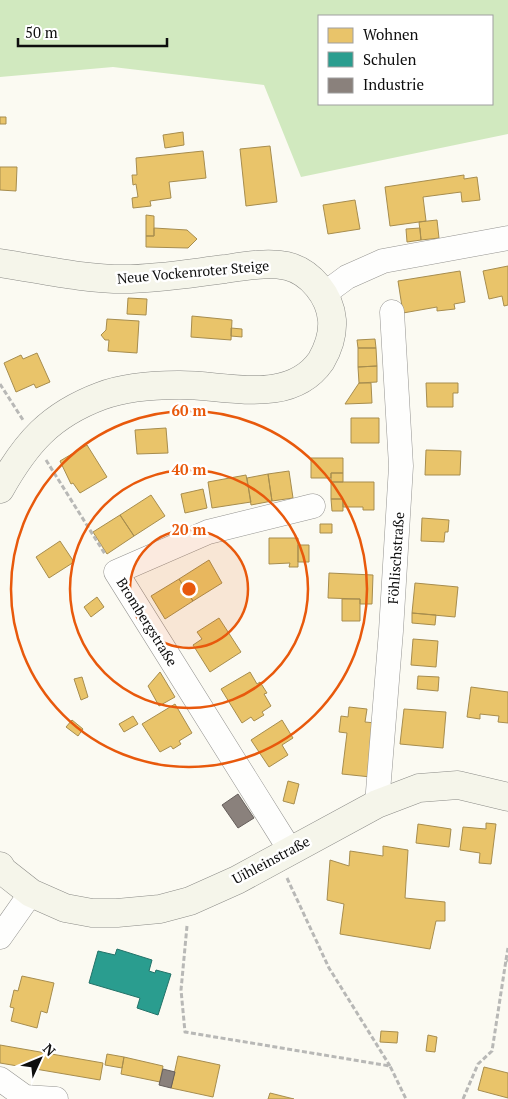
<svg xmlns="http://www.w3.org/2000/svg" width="508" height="1099" font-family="'PT Serif',serif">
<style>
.forest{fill:#d1e9bf;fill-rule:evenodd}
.homes{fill:#e9c46a;stroke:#a78d4e}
.schools{fill:#2a9d8f;stroke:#227268}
.industry{fill:#8a817c;stroke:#655e5b}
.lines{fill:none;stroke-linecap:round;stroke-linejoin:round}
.street-casing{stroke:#959491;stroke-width:25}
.secondary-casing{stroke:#8b8b87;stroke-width:29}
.path{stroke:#b8b8b6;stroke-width:3;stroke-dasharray:5 2.5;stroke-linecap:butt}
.street{stroke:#fefefd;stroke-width:24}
.secondary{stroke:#f5f5ea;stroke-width:28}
.ring{fill:none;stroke:#e8590c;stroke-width:2.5}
.labels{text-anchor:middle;stroke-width:5;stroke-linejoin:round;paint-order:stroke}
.street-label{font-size:14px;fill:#0e0e0e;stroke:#fff}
.centre{fill:#e8590c;stroke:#fff;stroke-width:2.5}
.ring-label{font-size:15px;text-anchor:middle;font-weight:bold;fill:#e8590c;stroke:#fff;stroke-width:5;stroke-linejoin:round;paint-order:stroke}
</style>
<rect width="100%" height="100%" fill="#fbfaf2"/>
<path class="forest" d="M0 0H508V134L301 177 264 85 113 67 0 77ZM319 16H492V104H319Z"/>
<path class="homes" d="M0 117H6V124H0Z
M183 132 184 145 165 148 163 135Z
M270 146 277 202 246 206 240 149Z
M203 151 206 178 169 182 171 198 150 201 151 206 133 208 132 198 138 197 136 184 133 185 132 175H137L136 158Z
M0 167H17L16 191 0 190Z
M464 175V179L477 177 480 200 462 202 461 192 423 197 426 221 390 226 385 187Z
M355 200 360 229 328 234 323 205Z
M146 215 154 216V236H146Z
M437 220 439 238 421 240 419 222Z
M154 228 187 230 197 239 188 248 146 247V236H154Z
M420 228 421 240 407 242 406 229Z
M508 266V305L504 306 502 296 489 299 483 271Z
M460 271 465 302 454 304 455 309 437 311V307L403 313 398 281Z
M128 298 147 299 146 315 127 314Z
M192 316 232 320 231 340 191 337Z
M107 319 139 321 137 353 108 351 109 340H105L101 335 106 330Z
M231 328 242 329V337L231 336Z
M375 339 376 348H358L357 340Z
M358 348H376L377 366 358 367Z
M37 353 50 382 36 388 34 384 16 392 4 363 21 355 23 359Z
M377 366V382L359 383 358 367Z
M359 383H371L372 403 345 404Z
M426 383H458V393H453V407H427Z
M351 418H379V443H351Z
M166 428 168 453 137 454 135 430Z
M87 445 107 477 80 493 73 483 71 484 60 461Z
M426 450 461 451 460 475H425Z
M311 458H343V473H331V478H311Z
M289 471 293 498 272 501 268 474Z
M331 473H343V482H331Z
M268 474 272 501 251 505 247 478Z
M246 475 251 502 212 508 208 482Z
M331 482H374V510H363V507H343V499H331Z
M203 489 207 508 185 513 181 494Z
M151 495 165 516 134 536 120 515Z
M331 499H343V511H332Z
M120 515 134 536 107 554 93 532Z
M422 518 449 520 448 532H445L444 542 421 541Z
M320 524H332V533H320Z
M269 538H298V567H289L290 563 269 564Z
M60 541 74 562 49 578 36 557Z
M298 545H309V562H298Z
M209 560 222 583 193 601 179 579Z
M329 573 373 575 372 604H360V599L328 598Z
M179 579 193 601 165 619 151 596Z
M415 583 458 587 455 617 412 613Z
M97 597 104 607 91 617 84 607Z
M342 599H360V621H342Z
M412 613 436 615 435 625 412 623Z
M219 618 241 652 210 672 193 645 202 639 197 632Z
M413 639 438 641 436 667 411 665Z
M160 672 175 697 159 706 148 686Z
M250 672 257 684 260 682 267 693 264 694 271 706 262 712 264 715 254 721 251 717 242 723 221 689Z
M418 676 439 677 438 691 417 689Z
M82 677 88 697 81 700 74 679Z
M471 687 508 692V723L498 722 499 716 480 714V719L467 717Z
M175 704 192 733 179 741 181 744 173 749 171 746 160 752 142 724Z
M349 707 367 709 365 722 376 723 371 777 342 774 347 733 339 732 341 716 348 717Z
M404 709 446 712 443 748 400 744Z
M133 716 138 724 124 732 119 724Z
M72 720 83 729 78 736 66 727Z
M282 720 293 738 282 745 288 755 269 767 251 740Z
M288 781 299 784 294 804 283 801Z
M486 823 496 824 491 864 479 863 480 853 460 850 463 827 486 829Z
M418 824 451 829 449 847 416 843Z
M383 846 408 850 405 898 445 902V921H436L430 949 340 934 344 904 327 900 330 860 349 866 350 851 383 856Z
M22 976 54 983 47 1013 41 1011 37 1028 11 1021 14 1008 10 1007 14 990 18 991Z
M381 1031 398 1032 397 1043 380 1042Z
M428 1035 437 1037 435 1052 426 1051Z
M0 1045 103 1063 100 1080 0 1063Z
M107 1054 124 1057 122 1068 105 1065Z
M178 1056 220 1065 213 1097 171 1088Z
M124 1057 163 1066 160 1082 121 1074Z
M484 1067 508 1073V1098L478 1090Z
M270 1093 294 1099H268Z"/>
<path class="schools" d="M117 949 152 960 149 971 155 973 156 970 171 974 158 1015 137 1008 140 998 89 983 98 951 115 955Z"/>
<path class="industry" d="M238 794 254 818 238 828 222 805Z
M163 1069 175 1072 171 1088 159 1085Z"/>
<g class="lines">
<g class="street-casing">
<path id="street" d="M324 294 347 277 383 261 508 238
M377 804 391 631 401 466 392 312
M290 850 116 572 208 532 313 506
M0 937 31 893
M0 1079 25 1097 56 1099"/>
</g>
<g class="secondary-casing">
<path id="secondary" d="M0 263C41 269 82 279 124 279 158 279 192 273 225 269 245 266 267 262 287 266 311 272 330 296 332 320 333 334 328 349 321 361 289 407 224 384 178 385 153 385 125 387 101 396 50 415 26 443 0 489
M0 866 3 871 31 893 65 908 92 913H117L160 909 190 901 237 880 377 804 419 788 458 785 508 797"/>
</g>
<path class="path" d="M0 384 23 420
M46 460 105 554
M287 878 329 968 390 1066
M187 926 181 990 185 1032 390 1066 406 1099
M506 960 508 948
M463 1099 478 1064 492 1051 506 960 508 961"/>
<use href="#street" class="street"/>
<use href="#secondary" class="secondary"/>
</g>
<circle cx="189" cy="589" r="59" fill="#e8590c" fill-opacity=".12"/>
<g class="ring">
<circle cx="189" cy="589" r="59"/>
<circle cx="189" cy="589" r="119"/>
<circle cx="189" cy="589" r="178"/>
</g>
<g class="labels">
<g class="street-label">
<text transform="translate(193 272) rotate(-5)" y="5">Neue Vockenroter Steige</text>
<text transform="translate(396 558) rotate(-86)" y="5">Föhlischstraße</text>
<text transform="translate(147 622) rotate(58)" y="5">Brombergstraße</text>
<text transform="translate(271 860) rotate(-28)" y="5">Uihleinstraße</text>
</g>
</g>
<circle cx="189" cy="589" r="8" class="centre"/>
<g class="ring-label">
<text x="189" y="416">60 m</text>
<text x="189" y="475">40 m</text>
<text x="189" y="535">20 m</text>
</g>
<rect x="318" y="15" width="175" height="90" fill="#ffffff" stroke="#9f9f9f"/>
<rect x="328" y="28" width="25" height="15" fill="#e9c46a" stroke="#9f9f9f"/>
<text x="363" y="40" font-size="15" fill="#0e0e0e">Wohnen</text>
<rect x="328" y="52" width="25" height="15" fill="#2a9d8f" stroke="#9f9f9f"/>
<text x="363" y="65" font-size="15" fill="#0e0e0e">Schulen</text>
<rect x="328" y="78" width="25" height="15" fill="#8a817c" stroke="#9f9f9f"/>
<text x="363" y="90" font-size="15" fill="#0e0e0e">Industrie</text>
<g transform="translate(40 1059) rotate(46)" stroke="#ffffff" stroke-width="4" paint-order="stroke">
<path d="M0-4L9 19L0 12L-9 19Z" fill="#0e0e0e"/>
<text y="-8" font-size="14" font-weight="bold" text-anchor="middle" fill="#0e0e0e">N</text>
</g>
<path d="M18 38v8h149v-8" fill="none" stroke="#0e0e0e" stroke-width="2.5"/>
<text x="25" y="38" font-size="15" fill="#0e0e0e" stroke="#ffffff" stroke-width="4" paint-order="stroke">50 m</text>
</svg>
